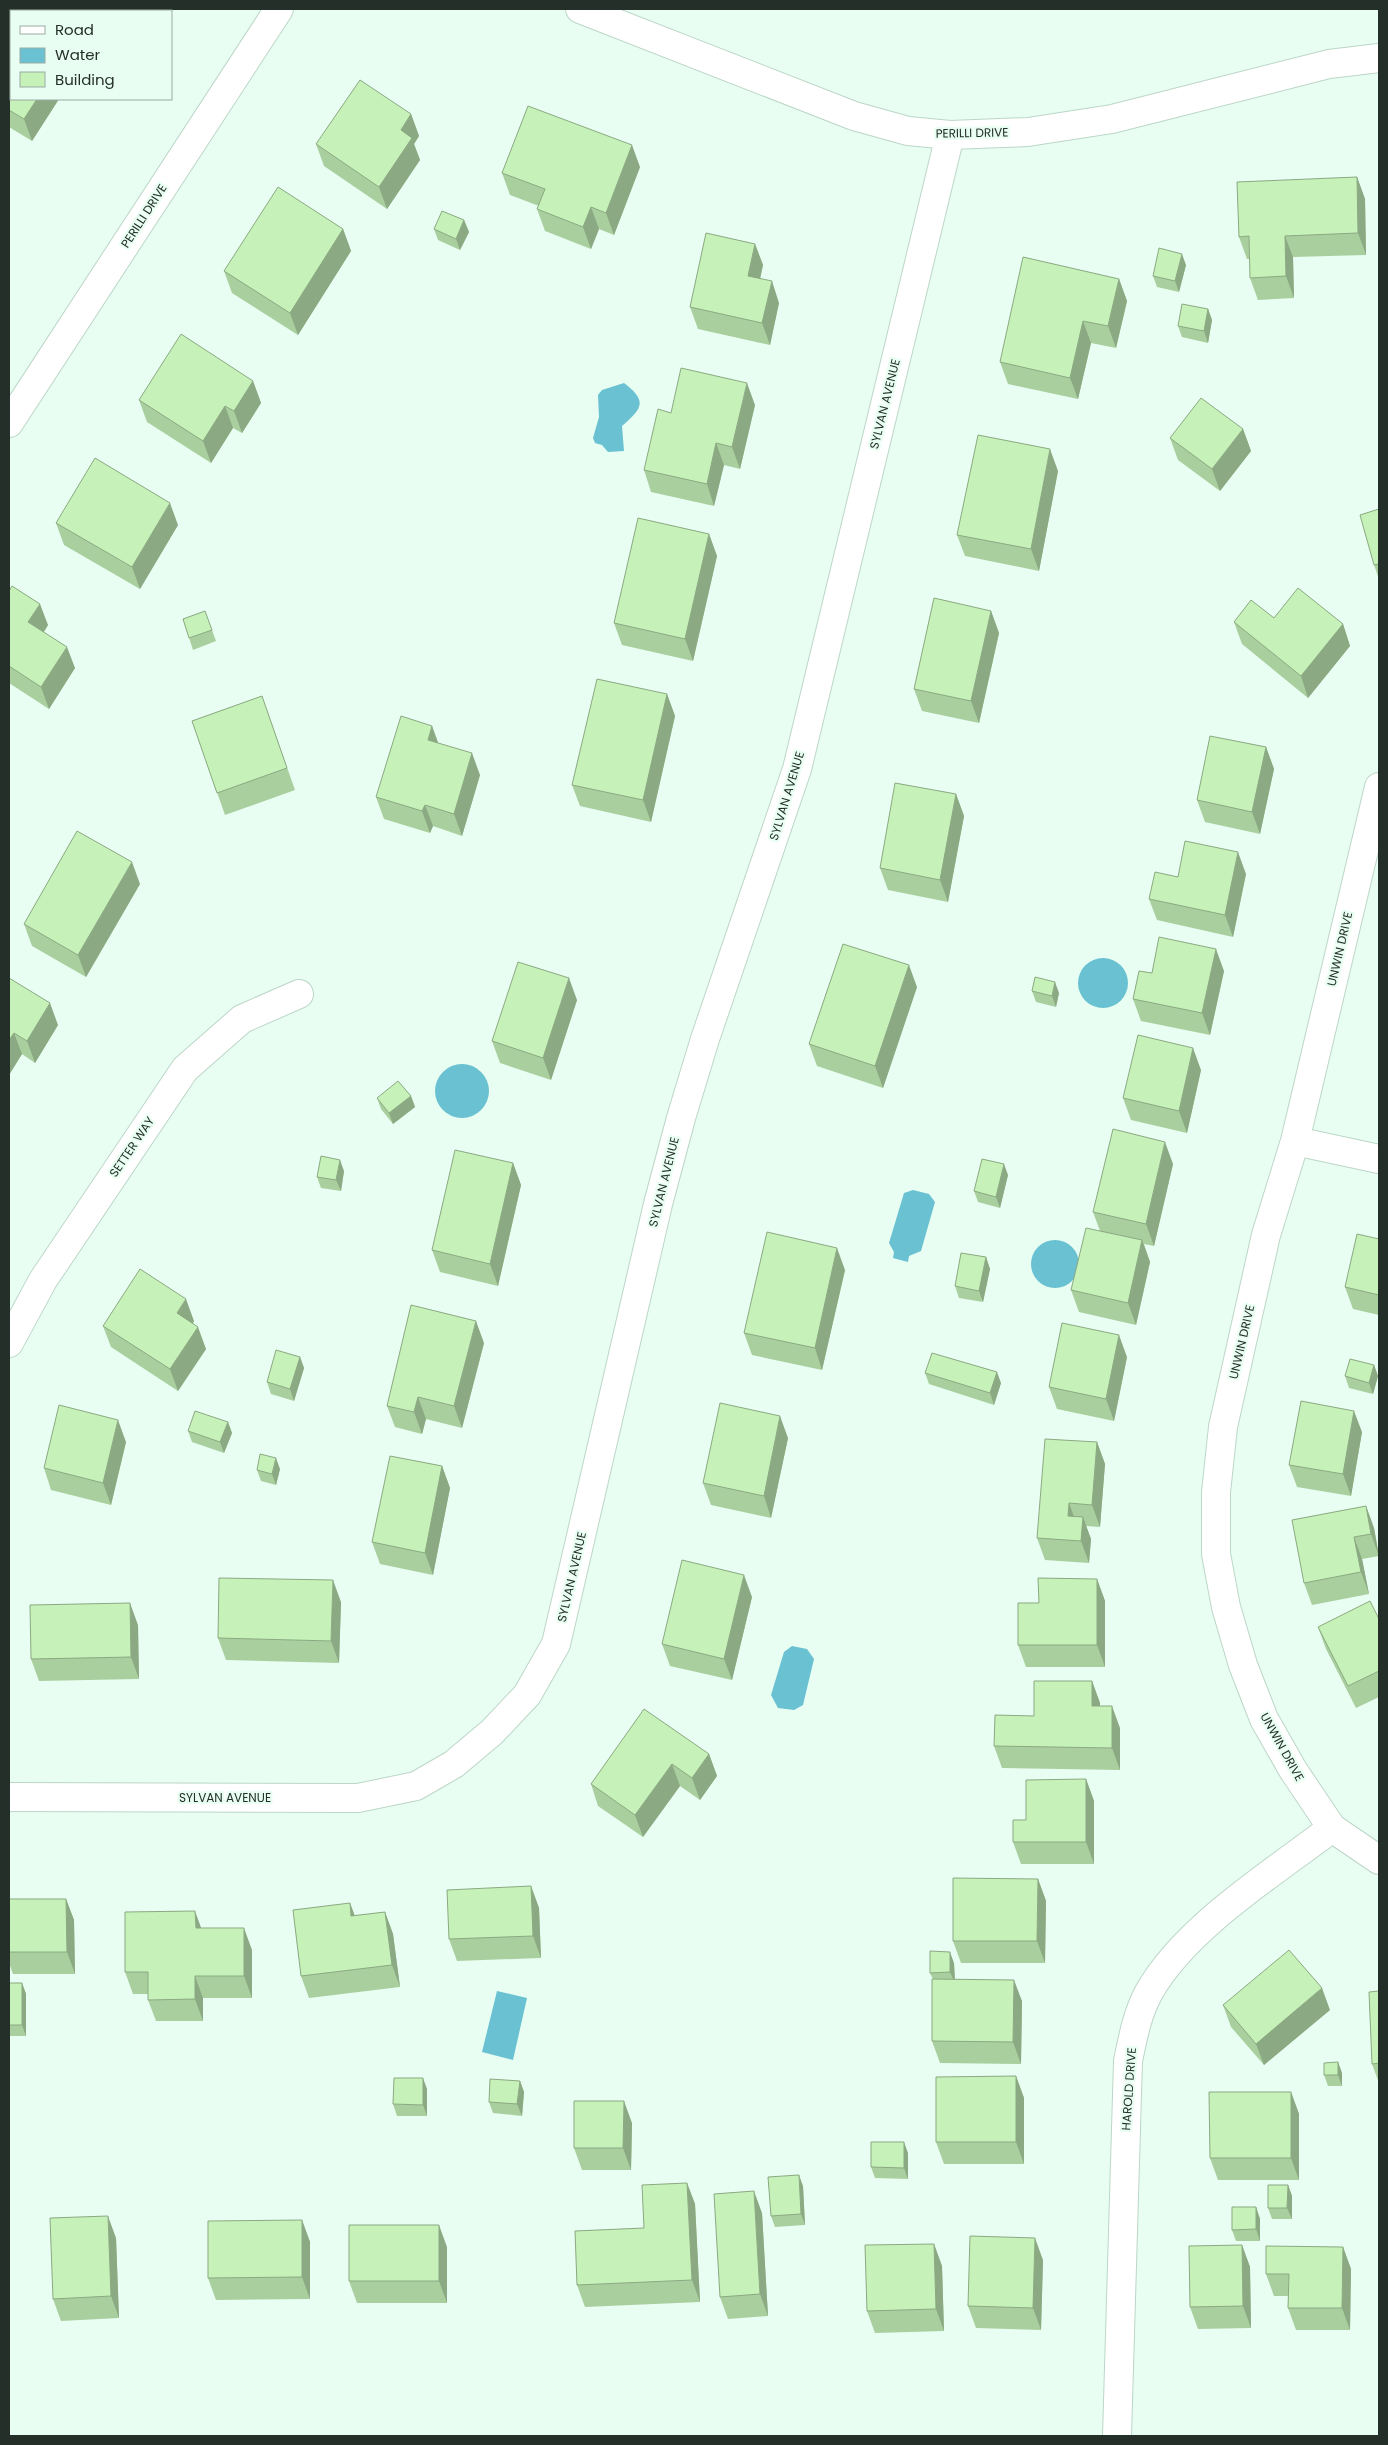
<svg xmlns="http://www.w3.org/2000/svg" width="1388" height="2445" font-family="Poppins,sans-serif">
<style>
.water{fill:#69c1d2}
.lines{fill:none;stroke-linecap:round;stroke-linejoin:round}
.minor-casing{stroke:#bcd6c8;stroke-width:30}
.minor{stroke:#fff;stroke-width:28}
.wall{fill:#aacf9f}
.shaded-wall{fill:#8ba982}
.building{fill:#c6f1b9;stroke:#8ba982}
.labels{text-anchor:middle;stroke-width:4.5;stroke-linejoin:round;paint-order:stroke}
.street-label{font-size:12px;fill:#252f2a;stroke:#e8fef2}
</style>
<rect width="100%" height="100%" fill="#e8fef2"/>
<path class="water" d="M624 383C649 402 641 409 622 426L624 451 608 452 602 445 595 443 593 438 599 417 598 395 602 390Z
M1078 983a25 25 0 1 1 50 0a25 25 0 1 1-50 0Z
M435 1091a27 27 0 1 1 54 0a27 27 0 1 1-54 0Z
M913 1190 929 1194 935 1202 921 1251 909 1256 908 1262 893 1258 894 1252 889 1243 904 1193Z
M1031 1264a24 24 0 1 1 48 0a24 24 0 1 1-48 0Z
M792 1646 807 1649 814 1659 803 1705 794 1710 778 1708 771 1695 784 1652Z
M497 1991 527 1998 513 2060 482 2052Z"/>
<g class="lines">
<g class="minor-casing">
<path id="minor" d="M580 9 854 116 908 131 950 135 1028 132 1112 119 1329 64 1379 58
M9 423 279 9
M1379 787 1295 1141 1266 1235 1223 1427 1216 1492V1554L1226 1607 1243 1665 1264 1719 1293 1770 1332 1828 1379 1860
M1295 1141 1379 1159
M9 1343 43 1280 185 1069 242 1019 299 994
M9 1797 358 1798 416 1786 454 1764 492 1732 527 1695 556 1644 658 1204 681 1118 705 1039 797 769 950 135
M1117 2436 1128 2061C1133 2037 1137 2014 1149 1992 1186 1927 1273 1873 1332 1828"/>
</g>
<use href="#minor" class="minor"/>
</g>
<path class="wall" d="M9 13 11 99H59L32 141 9 127Z
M411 114 419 136 414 144 420 160 387 209 324 166 316 144Z
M640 167 614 235 599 229 591 249 545 231 537 209 539 206 510 195 502 173Z
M1357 177 1365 199 1366 255 1293 257 1294 298 1258 300 1250 278V259H1247L1239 237Z
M464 220 469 232 460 250 438 240 434 229Z
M343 229 351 251 298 335 232 293 224 271Z
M755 244 763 265 760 278 779 303 770 345 698 329 690 307Z
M1186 265 1179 292 1157 287 1153 276Z
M1119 279 1127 301 1116 348 1091 343 1078 399 1008 384 1000 362Z
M1208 309 1212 320 1208 343 1182 337 1178 326Z
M253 381 261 403 242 433 233 428 211 463 147 422 139 400Z
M755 405 740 469 724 465 714 506 651 492 644 470 671 413Z
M1243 429 1251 451 1220 491 1178 460 1170 438Z
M1058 471 1039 571 965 556 957 535Z
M1379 509V579L1374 565Z
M56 523 178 525 140 589 64 545Z
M709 534 717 556 693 661 622 645 614 623Z
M9 591 48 625 44 632 75 668 49 709 9 683Z
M205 611 216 641 193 650 183 619Z
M991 611 999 633 979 723 922 711 914 689Z
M1274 618 1343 624 1350 646 1308 698 1242 644 1234 622Z
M667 694 675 716 651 822 580 806 572 785Z
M262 696 295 790 225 815 192 721Z
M432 726 438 743 480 775 462 836 433 826 430 833 384 819 376 797Z
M1266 747 1274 769 1260 834 1205 822 1197 800Z
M956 794 964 816 948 902 888 890 880 868Z
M1246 874 1233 937 1157 920 1149 899Z
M140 884 86 977 32 946 24 924Z
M1224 971 1210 1035 1141 1021 1133 999 1152 973Z
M9 978 58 1025 35 1063 22 1054 9 1075Z
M917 987 883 1088 817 1066 809 1044Z
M1032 991 1059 993 1056 1007 1036 1002Z
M577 1000 551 1080 500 1063 492 1041Z
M1201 1070 1187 1133 1131 1120 1123 1098Z
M411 1096 415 1107 393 1124 381 1109 377 1098Z
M513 1163 521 1185 498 1286 440 1272 432 1250Z
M1173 1164 1154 1246 1144 1244 1150 1262 1136 1325 1079 1312 1071 1290 1100 1231 1093 1212Z
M344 1171 341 1191 321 1188 317 1177Z
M1008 1175 1000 1208 978 1202 974 1191Z
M1379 1239V1315L1353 1309 1345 1287Z
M986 1257 990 1269 983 1302 959 1298 955 1286Z
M845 1270 822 1370 752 1355 744 1333Z
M194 1321 193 1323 206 1349 178 1391 111 1347 103 1326Z
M484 1343 462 1428 426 1419 422 1434 395 1427 387 1406Z
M300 1357 304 1368 294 1401 271 1394 267 1382Z
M1127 1357 1114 1421 1057 1409 1049 1387Z
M1374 1365 1378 1376 1373 1394 1349 1388 1345 1376Z
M925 1373 1001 1383 994 1405 929 1384Z
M228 1422 232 1433 224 1453 192 1442 188 1431Z
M1362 1432 1351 1496 1297 1487 1289 1465Z
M788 1438 771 1518 711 1505 703 1483Z
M126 1442 111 1505 51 1490 44 1468Z
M1097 1442 1105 1464 1100 1527 1086 1526 1091 1539 1089 1563 1045 1560 1037 1538Z
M442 1466 450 1488 433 1575 380 1564 372 1542Z
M280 1469 276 1485 261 1481 257 1470Z
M1366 1506 1374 1528 1379 1556 1362 1559 1369 1594 1312 1605 1304 1583Z
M1097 1579 1105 1601V1667H1026L1018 1645Z
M752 1597 732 1680 670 1666 662 1644Z
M341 1602 339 1663 226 1660 218 1638Z
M1379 1619V1697L1356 1708 1326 1649 1318 1627Z
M138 1625 139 1679 39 1681 31 1659Z
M1092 1681 1100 1703V1706L1120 1728V1770L1002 1768 994 1746 1034 1716Z
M709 1754 717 1776 700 1800 680 1786 643 1837 598 1806 591 1784Z
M1086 1779 1094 1801V1864H1021L1013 1842 1026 1820Z
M1038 1879 1046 1901 1045 1963H961L953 1941Z
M531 1886 539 1908 541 1958 457 1961 449 1939Z
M9 1899H66L74 1920 75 1974H13L9 1963Z
M350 1903 355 1916 385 1912 393 1934 400 1987 309 1998 301 1976Z
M201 1928 252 1950V1998H203V2021H156L148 2000V1994H133L125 1972Z
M954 1963 955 1979 1022 2001 1021 2064 940 2063 932 2041 933 1979 930 1973Z
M9 1983H22L26 1994V2036H9Z
M1379 1991V2083L1372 2064Z
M1223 2005 1330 2010 1264 2065 1231 2027Z
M1338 2062 1342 2073V2086H1328L1324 2075Z
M1016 2076 1024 2098V2164H944L936 2142Z
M520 2081 524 2092 522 2116 493 2113 489 2102Z
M427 2089V2116H397L393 2104Z
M1291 2092 1299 2114V2180H1218L1210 2158Z
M632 2123 631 2170H582L574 2148Z
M908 2153V2179L875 2178 871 2167Z
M687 2183 695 2204 700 2302 585 2307 577 2285 644 2228Z
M1288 2185 1292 2196V2219H1272L1268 2208Z
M803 2186 805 2225 775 2227 771 2216Z
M1256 2207 1260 2219V2241H1236L1232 2230Z
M762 2213 768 2316 728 2319 720 2297Z
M302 2220 310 2242V2299L216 2300 208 2278Z
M116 2238 119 2318 61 2321 53 2299Z
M934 2244 942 2266 944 2331 875 2333 867 2311Z
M1242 2245 1250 2267 1251 2328 1198 2329 1190 2307Z
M447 2247V2303H357L349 2281Z
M1343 2247 1351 2269 1350 2330H1296L1288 2308V2296H1274L1266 2274Z
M1043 2260 1041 2330 976 2328 968 2306Z"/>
<path class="shaded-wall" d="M37 99H59L32 141 24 119Z
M411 114 419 136 414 144 420 160 387 209 379 187 401 130Z
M632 145 640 167 614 235 606 213Z
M1357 177 1365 199 1366 255 1358 233Z
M591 207 599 229 591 249 583 227Z
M464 220 469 232 460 250 456 239Z
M343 229 351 251 298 335 290 313Z
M1285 236 1293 257 1294 298 1286 276Z
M755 244 763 265 756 298 748 276Z
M1182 254 1186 265 1179 292 1175 281Z
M1119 279 1127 301 1116 348 1108 326Z
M772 281 779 303 770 345 762 323Z
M1208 309 1212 320 1208 343 1204 331Z
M1083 321 1091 343 1078 399 1070 378Z
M253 381 261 403 242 433 234 411Z
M747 383 755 405 740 469 732 447Z
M225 406 233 428 211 463 203 441Z
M1243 429 1251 451 1220 491 1212 469Z
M716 443 724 465 714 506 707 484Z
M1050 449 1058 471 1039 571 1031 549Z
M170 503 178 525 140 589 132 567Z
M709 534 717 556 693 661 685 639Z
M40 604 48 625 36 644 28 622Z
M991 611 999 633 979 723 971 701Z
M1343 624 1350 646 1308 698 1301 676Z
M67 647 75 668 49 709 41 687Z
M667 694 675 716 651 822 643 800Z
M432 726 440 748 428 740Z
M1266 747 1274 769 1260 834 1252 812Z
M472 753 480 775 462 836 454 814Z
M956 794 964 816 948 902 940 880Z
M425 805 433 826 430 833 422 811Z
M1238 852 1246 874 1233 937 1225 915Z
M132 862 140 884 86 977 78 955Z
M1216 949 1224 971 1210 1035 1202 1013Z
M909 965 917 987 883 1088 875 1066Z
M569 978 577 1000 551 1080 543 1058Z
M1055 982 1059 993 1056 1007 1052 996Z
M50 1003 58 1025 35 1063 27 1041Z
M14 1033 22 1054 9 1075V1040Z
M1193 1048 1201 1070 1187 1133 1179 1111Z
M411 1096 415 1107 393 1124 389 1113Z
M1165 1142 1173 1164 1154 1246 1146 1224Z
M340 1160 344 1171 341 1191 336 1180Z
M513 1163 521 1185 498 1286 490 1264Z
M1004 1164 1008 1175 1000 1208 996 1197Z
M1142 1240 1150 1262 1136 1325 1128 1303Z
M837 1248 845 1270 822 1370 815 1348Z
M986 1257 990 1269 983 1302 979 1291Z
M186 1299 194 1321 185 1335 177 1313Z
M476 1321 484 1343 462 1428 454 1406Z
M198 1327 206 1349 178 1391 170 1369Z
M1119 1335 1127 1357 1114 1421 1106 1399Z
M300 1357 304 1368 294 1401 290 1389Z
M1374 1365 1378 1376 1373 1394 1369 1383Z
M997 1372 1001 1383 994 1405 990 1393Z
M418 1397 426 1419 422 1434 414 1412Z
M1354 1411 1362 1432 1351 1496 1343 1474Z
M780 1416 788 1438 771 1518 764 1496Z
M118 1420 126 1442 111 1505 103 1483Z
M228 1422 232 1433 224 1453 220 1442Z
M1097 1442 1105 1464 1100 1527 1092 1505Z
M276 1458 280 1469 276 1485 272 1474Z
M442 1466 450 1488 433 1575 425 1553Z
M1069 1503 1077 1525 1068 1516Z
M1366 1506 1374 1528 1379 1556 1371 1534Z
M1083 1517 1091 1539 1089 1563 1081 1541Z
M1354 1537 1362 1559 1369 1594 1361 1572Z
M744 1575 752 1597 732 1680 724 1659Z
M1097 1579 1105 1601V1667L1097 1645Z
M333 1580 341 1602 339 1663 331 1641Z
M130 1603 138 1625 139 1679 131 1657Z
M1092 1681 1100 1703V1728L1092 1706Z
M1112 1706 1120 1728V1770L1112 1748Z
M709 1754 717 1776 700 1800 692 1778Z
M672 1764 680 1786 643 1837 635 1815Z
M1086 1779 1094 1801V1864L1086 1842Z
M1038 1879 1046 1901 1045 1963 1037 1941Z
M531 1886 539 1908 541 1958 533 1936Z
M66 1899 74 1920 75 1974 67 1952Z
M350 1903 358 1925 351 1916Z
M195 1911 203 1933 196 1928Z
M385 1912 393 1934 400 1987 392 1965Z
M244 1928 252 1950V1998L244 1976Z
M950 1952 954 1963 955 1983 950 1972Z
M195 1976 203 1998V2021L195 1999Z
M1014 1980 1022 2001 1021 2064 1013 2042Z
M22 1983 26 1994V2036L22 2025Z
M1322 1988 1330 2010 1264 2065 1256 2044Z
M1338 2062 1342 2073V2086L1338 2075Z
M1016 2076 1024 2098V2164L1016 2142Z
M423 2078 427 2089V2116L423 2105Z
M520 2081 524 2092 522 2116 517 2104Z
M1291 2092 1299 2114V2180L1291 2158Z
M624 2101 632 2123 631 2170 623 2148Z
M904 2142 908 2153V2179L904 2168Z
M799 2175 803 2186 805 2225 801 2214Z
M687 2183 695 2204 700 2302 692 2280Z
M1288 2185 1292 2196V2219L1287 2208Z
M754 2191 762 2213 768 2316 760 2294Z
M1256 2207 1260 2219V2241L1256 2229Z
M108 2216 116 2238 119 2318 111 2296Z
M302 2220 310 2242V2299L302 2277Z
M439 2225 447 2247V2303L439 2281Z
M1035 2238 1043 2260 1041 2330 1033 2308Z
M934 2244 942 2266 944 2331 936 2309Z
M1242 2245 1250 2267 1251 2328 1243 2306Z
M1343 2247 1351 2269 1350 2330 1342 2308Z"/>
<path class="building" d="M12 9H24L28 11H11V99H37L24 119 9 110V13Z
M360 80 411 114 401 130 412 138 379 187 316 144Z
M528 106 632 145 606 213 591 207 583 227 537 209 545 189 502 173Z
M1357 177 1358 233 1285 236 1286 276 1250 278 1249 236 1239 237 1237 182Z
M278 187 343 229 290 313 224 271Z
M442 211 464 220 456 239 434 229Z
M706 233 755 244 748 276 772 281 762 323 690 307Z
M1159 248 1182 254 1175 281 1153 276Z
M1023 257 1119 279 1108 326 1083 321 1070 378 1000 362Z
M1182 304 1208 309 1204 331 1178 326Z
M181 334 253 381 234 411 225 406 203 441 139 400Z
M681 368 747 383 732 447 716 443 707 484 644 470 658 409 671 413Z
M1201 398 1243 429 1212 469 1170 438Z
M978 435 1050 449 1031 549 957 535Z
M95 458 170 503 132 567 56 523Z
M1379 509V564L1374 565 1360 515Z
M638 518 709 534 685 639 614 623Z
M12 586 40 604 28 622 67 647 41 687 9 666V591Z
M1298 588 1343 624 1301 676 1234 622 1251 600 1274 618Z
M934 598 991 611 971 701 914 689Z
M205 611 212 630 189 638 183 619Z
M597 679 667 694 643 800 572 785Z
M262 696 287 768 217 793 192 721Z
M401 716 432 726 428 740 472 753 454 814 425 805 422 811 376 797Z
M1210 736 1266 747 1252 812 1197 800Z
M895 783 956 794 940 880 880 868Z
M77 831 132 862 78 955 24 924Z
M1185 841 1238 852 1225 915 1149 899 1155 872 1178 877Z
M1159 937 1216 949 1202 1013 1133 999 1139 971 1152 973Z
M843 944 909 965 875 1066 809 1044Z
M518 962 569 978 543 1058 492 1041Z
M1035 977 1055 982 1052 996 1032 991Z
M9 978 50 1003 27 1041 14 1033 9 1040Z
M1138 1035 1193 1048 1179 1111 1123 1098Z
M398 1081 411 1096 389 1113 377 1098Z
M1113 1129 1165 1142 1146 1224 1093 1212Z
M455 1150 513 1163 490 1264 432 1250Z
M321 1156 340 1160 336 1180 317 1177Z
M982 1159 1004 1164 996 1197 974 1191Z
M1086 1228 1142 1240 1128 1303 1071 1290Z
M767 1232 837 1248 815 1348 744 1333Z
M1357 1234 1379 1239V1295L1345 1287Z
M961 1253 986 1257 979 1291 955 1286Z
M140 1269 186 1299 177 1313 198 1327 170 1369 103 1326Z
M411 1305 476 1321 454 1406 418 1397 414 1412 387 1406Z
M1062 1323 1119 1335 1106 1399 1049 1387Z
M276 1350 300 1357 290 1389 267 1382Z
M932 1353 997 1372 990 1393 925 1373Z
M1350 1359 1374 1365 1369 1383 1345 1376Z
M1301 1401 1354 1411 1343 1474 1289 1465Z
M720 1403 780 1416 764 1496 703 1483Z
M59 1405 118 1420 103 1483 44 1468Z
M195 1411 228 1422 220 1442 188 1431Z
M1045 1439 1097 1442 1092 1505 1069 1503 1068 1516 1083 1517 1081 1541 1037 1538Z
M260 1454 276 1458 272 1474 257 1470Z
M390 1456 442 1466 425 1553 372 1542Z
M1366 1506 1371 1534 1354 1537 1361 1572 1304 1583 1292 1520Z
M682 1560 744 1575 724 1659 662 1644Z
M219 1578 333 1580 331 1641 218 1638Z
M1038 1578 1097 1579V1645H1018V1603H1039Z
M1370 1601 1379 1619V1671L1348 1686 1318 1627Z
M130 1603 131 1657 31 1659 30 1605Z
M1034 1681H1092V1706H1112V1748L994 1746 995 1715 1034 1716Z
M644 1709 709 1754 692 1778 672 1764 635 1815 591 1784Z
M1086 1779V1842H1013V1820H1026V1780Z
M953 1878 1038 1879 1037 1941H953Z
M531 1886 533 1936 449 1939 447 1890Z
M9 1899H66L67 1952H9Z
M350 1903 351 1916 385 1912 392 1965 301 1976 293 1910Z
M195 1911 196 1928H244V1976H195V1999L148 2000V1972H125V1912Z
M1289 1950 1322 1988 1256 2044 1223 2005Z
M930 1951 950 1952V1972L930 1973Z
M932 1979 1014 1980 1013 2042 932 2041Z
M9 1983H22V2025H9Z
M1379 1991V2063L1372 2064 1369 1992Z
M1338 2062V2075H1324V2063Z
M1016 2076V2142H936V2077Z
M394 2078H423V2105L393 2104Z
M490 2079 520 2081 517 2104 489 2102Z
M1209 2092H1291V2158H1210Z
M574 2101H624L623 2148H574Z
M871 2142H904V2168L871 2167Z
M799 2175 801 2214 771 2216 768 2177Z
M687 2183 692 2280 577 2285 575 2231 644 2228 642 2185Z
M1268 2185H1288L1287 2208H1268Z
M754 2191 760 2294 720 2297 714 2194Z
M1232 2207H1256V2229L1232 2230Z
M108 2216 111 2296 53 2299 50 2218Z
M302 2220V2277L208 2278V2221Z
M349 2225H439V2281H349Z
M970 2236 1035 2238 1033 2308 968 2306Z
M934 2244 936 2309 867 2311 865 2245Z
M1242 2245 1243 2306 1190 2307 1189 2246Z
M1266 2246 1343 2247 1342 2308H1288L1289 2274H1266Z"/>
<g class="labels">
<g class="street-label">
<text transform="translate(972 133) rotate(-1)" y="4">PERILLI DRIVE</text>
<text transform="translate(144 216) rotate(-57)" y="4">PERILLI DRIVE</text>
<text transform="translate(885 404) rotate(-76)" y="4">SYLVAN AVENUE</text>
<text transform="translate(787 796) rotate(-73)" y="4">SYLVAN AVENUE</text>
<text transform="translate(1340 949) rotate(-77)" y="4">UNWIN DRIVE</text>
<text transform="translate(132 1147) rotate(-56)" y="4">SETTER WAY</text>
<text transform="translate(664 1182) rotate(-76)" y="4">SYLVAN AVENUE</text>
<text transform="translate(1242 1342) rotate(-77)" y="4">UNWIN DRIVE</text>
<text transform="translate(572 1577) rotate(-77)" y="4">SYLVAN AVENUE</text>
<text transform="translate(1282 1747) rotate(61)" y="4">UNWIN DRIVE</text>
<text x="225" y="1802">SYLVAN AVENUE</text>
<text transform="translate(1129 2089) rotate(-86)" y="4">HAROLD DRIVE</text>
</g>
</g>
<rect width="1388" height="2445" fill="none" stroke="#252f2a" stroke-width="20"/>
<rect x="10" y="10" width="162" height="90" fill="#e8fef2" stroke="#9aaba2"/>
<rect x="20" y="26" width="25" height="8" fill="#ffffff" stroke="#9aaba2"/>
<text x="55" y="35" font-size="15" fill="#252f2a">Road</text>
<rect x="20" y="48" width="25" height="15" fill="#69c1d2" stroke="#9aaba2"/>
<text x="55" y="60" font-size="15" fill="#252f2a">Water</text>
<rect x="20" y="72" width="25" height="15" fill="#c6f1b9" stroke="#9aaba2"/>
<text x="55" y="85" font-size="15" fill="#252f2a">Building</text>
</svg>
